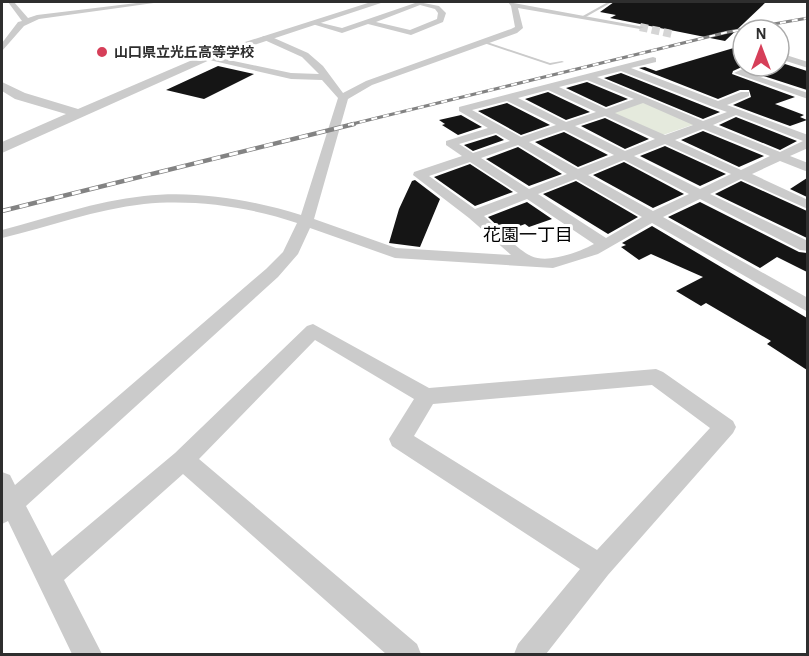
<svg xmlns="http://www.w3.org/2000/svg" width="809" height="656" font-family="'Alegreya Sans','Noto Sans JP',sans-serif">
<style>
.green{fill:#e5eadd}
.building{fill:#151515}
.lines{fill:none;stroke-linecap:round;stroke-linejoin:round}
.minor-tunnel{stroke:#d5d5d5;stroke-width:8;stroke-dasharray:8 4;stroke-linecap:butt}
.service{fill:#cbcbcb;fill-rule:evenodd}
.minor{fill:#cbcbcb;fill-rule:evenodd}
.tertiary{fill:#cbcbcb;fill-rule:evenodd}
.rail-far1-casing{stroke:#838383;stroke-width:3}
.rail-casing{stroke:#838383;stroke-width:4.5}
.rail-far1{stroke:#fff;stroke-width:2;stroke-dasharray:6;stroke-linecap:butt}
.rail{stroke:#fff;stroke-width:3;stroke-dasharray:9;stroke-linecap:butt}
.poi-dot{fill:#d63f59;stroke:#fff;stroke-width:2}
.labels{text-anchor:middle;stroke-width:6;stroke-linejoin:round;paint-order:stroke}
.far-poi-label{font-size:14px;font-weight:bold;fill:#2e2e2e;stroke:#fff;text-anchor:start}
.neighbourhood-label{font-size:18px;fill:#000;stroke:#fff}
</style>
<rect width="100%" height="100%" fill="#fff"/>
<path class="green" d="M642 101 695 124 663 135 611 112Z"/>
<path class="building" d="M614 2H766L725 41 610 18 616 15 600 12Z
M737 47 743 49 744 66 733 71 732 74 795 97 775 104 804 115 800 117 807 120 790 126 733 105 751 97 749 90H740L718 99 639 68 645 67 656 71Z
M785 64 807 71V90L754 73 764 66Z
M218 66 254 74 204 99 166 90Z
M621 73 712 109 720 112 703 119 604 78Z
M587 82 628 99 606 107 566 88Z
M548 92 590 112 566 120 525 99Z
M507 103 550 125 521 135 478 111Z
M461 115 482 127 458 135 442 125 445 124 439 120Z
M736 117 797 141 780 150 719 125Z
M605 118 649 139 625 149 581 126Z
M703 131 764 156 739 167 681 140Z
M564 132 608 155 578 167 535 142Z
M496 135 504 140 473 151 464 145Z
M665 146 726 174 700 186 640 156Z
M518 147 562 174 529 186 486 159Z
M624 162 684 194 653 208 593 175Z
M470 164 513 192 475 206 434 177Z
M807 178V197L790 189Z
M415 180 440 199 420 247 389 243 399 209 412 181Z
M576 181 638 217 608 234 543 194Z
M741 181 807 211V238L715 194Z
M527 202 552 219 529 227 525 224 504 232 488 217Z
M700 202 799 252 807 253V272L777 257 760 268 668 217Z
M652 226 807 318V370L767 344 771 341 706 303 701 306 676 291 703 277 651 254 639 260 621 247 626 245 622 243Z"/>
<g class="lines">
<path class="minor-tunnel" d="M640 27 672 34"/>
<path class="service" d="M608 2H612L584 18 581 17Z
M484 41 550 63 562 61 564 62 550 65 484 43Z"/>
<path class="minor" d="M8 2H14L28 18 37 15 145 2H161L39 19 24 26 2 51V43L18 22 22 21Z
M418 2 439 6 446 13 443 22 411 35 368 24 342 33 309 23 313 21 342 28ZM420 5 435 9 438 13 437 19 410 30 376 22Z
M508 2 644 27 640 29 518 8 523 28 517 33 372 85 348 99 314 219 396 248 511 255 469 218 413 175 414 172 462 156 446 145V141L488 128 459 111V107L653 57 656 58V62L631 68 718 101 741 92H749V96L727 105 808 135V148L790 156 808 163V172L780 161 752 174 808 200V209L741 179 710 194 808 241V251L800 250 700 199 663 217 808 298V312L652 223 598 254 553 268 395 258 310 228 298 254 278 277 26 506 52 556 175 453 307 326 313 324 429 388 656 369 663 372 733 421 736 427 733 433 608 575 546 654H514L518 644 580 569 392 446 389 439 414 399 315 340 199 459 417 644 421 654H386L183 474 64 580 102 654H72L8 521 2 524V472L10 475 15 485 266 269 283 252 297 223C250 207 195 199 144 204 96 209 49 227 2 238V230C49 218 95 201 144 196 196 190 252 200 301 215L338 98 322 80 291 79 205 59V55L291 73 319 74 302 57 260 38 264 36 274 38 308 53 323 66 343 93 366 81 511 29 515 27 511 6ZM621 71 713 107 727 112 703 121 597 77ZM587 80 634 99 606 109 559 87ZM548 90 596 112 566 122 518 98ZM507 101 556 125 521 137 472 110ZM643 103 693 125 665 135 615 113ZM736 115 803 141 780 152 713 125ZM605 116 655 139 625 151 575 126ZM703 129 770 156 741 170 675 140ZM564 130 614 155 578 169 529 142ZM496 133 510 141 473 153 459 144ZM665 144 731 174 700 189 634 156ZM518 145 567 174 529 189 481 158ZM624 160 689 194 653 211 588 175ZM470 162 518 193 475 209 429 176ZM576 179 642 217 606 238 538 194ZM527 199 594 244C579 252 548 264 531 256 518 250 495 226 484 216ZM652 385 710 428 597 550 414 436 433 404Z
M786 55 808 62V68L786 61 779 63V57Z
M749 66H762L748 73 808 93V99L734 73Z"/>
<path class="tertiary" d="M371 2H384L212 59 2 153V142L66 114 15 99 2 91V82L25 93 78 109 204 55Z"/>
<g class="rail-far1-casing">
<path id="rail-far1" d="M348 125 728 32 808 18"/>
</g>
<g class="rail-casing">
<path id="rail" d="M2 211 354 124"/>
</g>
<use href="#rail-far1" class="rail-far1"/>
<use href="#rail" class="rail"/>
</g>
<circle class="poi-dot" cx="102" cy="52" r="6"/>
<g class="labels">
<g class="far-poi-label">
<text x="114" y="57">山口県立光丘高等学校</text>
</g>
<g class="neighbourhood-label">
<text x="528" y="241">花園一丁目</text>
</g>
</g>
<rect width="809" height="656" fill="none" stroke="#2e2e2e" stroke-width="6"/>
<g transform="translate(761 48)"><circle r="28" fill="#ffffff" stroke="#ababab" stroke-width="1.5"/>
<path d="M0-4.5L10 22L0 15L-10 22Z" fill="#d63f59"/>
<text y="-9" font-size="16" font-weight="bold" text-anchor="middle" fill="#2e2e2e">N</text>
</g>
</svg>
